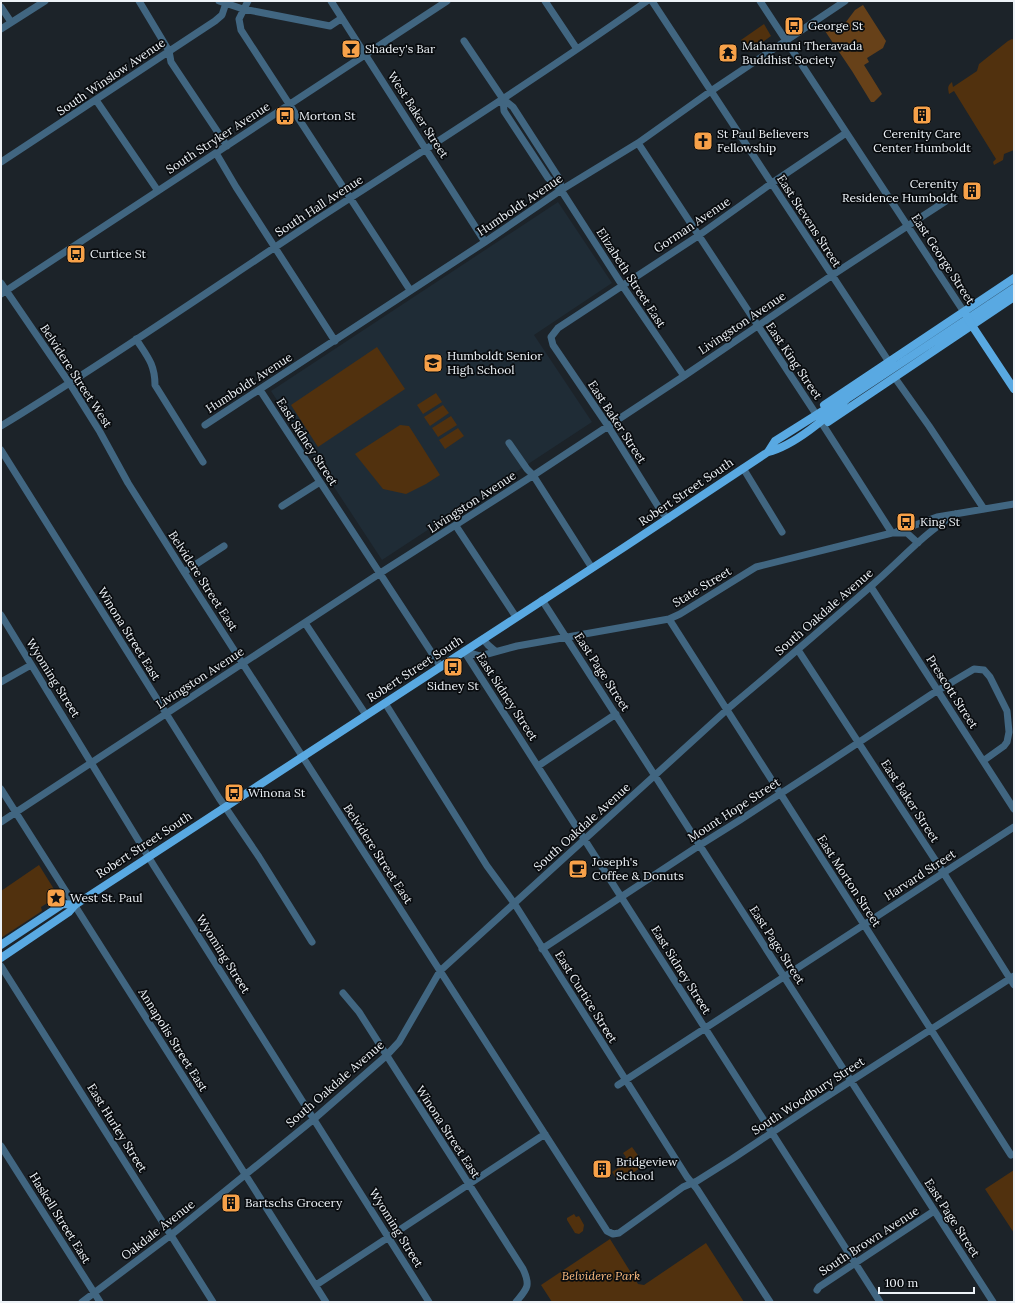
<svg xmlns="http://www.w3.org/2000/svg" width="1015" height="1303" font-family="Lora,serif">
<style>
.built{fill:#1f2c36}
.green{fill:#51310e}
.forest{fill:#674119}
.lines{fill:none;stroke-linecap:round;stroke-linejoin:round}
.minor{stroke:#416681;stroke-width:7}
.major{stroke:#59a9e2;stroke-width:8}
.major-bridge{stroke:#59a9e2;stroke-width:8}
.labels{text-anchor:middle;stroke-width:3.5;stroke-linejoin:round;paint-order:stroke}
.poi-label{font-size:12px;fill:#edf2f7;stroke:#090c0f;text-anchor:start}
.street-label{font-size:12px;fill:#edf2f7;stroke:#090c0f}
.park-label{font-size:12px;font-style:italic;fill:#fbbb80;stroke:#090c0f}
</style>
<rect width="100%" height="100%" fill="#1c2329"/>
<path class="built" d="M558 202 612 283 534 335 592 422 382 560 271 391Z"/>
<path class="green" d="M764 24 771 36 749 52 741 40Z
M1012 39 1014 40V150L1004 154 1003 160 994 165 993 162 996 159 954 91 949 94C948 88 947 86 952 82L953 87 977 71 979 64 1008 41Z
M377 347 405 389 318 447 291 405Z
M436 393 442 402 423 414 417 405Z
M443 405 449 413 430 426 424 417Z
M451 416 457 425 438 437 432 428Z
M400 425 409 426 440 475 426 484 406 494 383 489 355 454Z
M458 428 464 436 445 449 439 440Z
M39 865 57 894V899L51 904 49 902 41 907 42 911 1 938V891Z
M632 1147 645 1165 619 1182 612 1172 624 1164 623 1163 626 1161 624 1159 626 1157 623 1153Z
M1014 1170V1233L985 1189Z
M574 1214 576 1217 579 1216 584 1225 583 1231 579 1234 575 1233 567 1220V1218Z
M610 1239 638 1284 644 1285 706 1243 744 1302H552L541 1285Z"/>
<path class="forest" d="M863 5 886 41 883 48 867 58 869 62 864 65 882 94 874 102H871L852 71 825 31 831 26 836 30H840L855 10Z"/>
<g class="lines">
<path class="minor" d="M139 1 169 51 171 62 227 146
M219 1 243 9 330 26 342 18
M248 1 239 19 241 30 410 290
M331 1 485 242
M545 1 577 49
M652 1 889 362
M760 1 964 312
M1 7 11 22
M1 29 45 1
M464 41 503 99 513 107 560 180 561 190
M503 99 504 111 548 178 561 190 622 285 684 376
M96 100 158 191
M638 143 814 411
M216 153 236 187 335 341
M1 162 215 21 222 15 226 3
M1 283 70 384 100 432 128 483 184 572 607 1231 613 1234 619 1233 683 1187 697 1181 732 1159 812 1106 1014 976
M1 294 447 1
M136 339C147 356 155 364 155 385L203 462
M895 378 929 426 984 509
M260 390 441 667
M205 425 485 242 561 190 638 143 711 91 845 1
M823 425 892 533
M1 426C106 362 207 292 310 224 423 151 536 79 647 1
M509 443 527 469 533 475 592 568
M1 450 219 798 259 857 312 942
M743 468 782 532
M282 506 320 482
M668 519 661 511 608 426 553 345 551 337 558 328 698 236 772 183 846 133
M456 526 516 617
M896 532 937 517 1014 504
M184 572 224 546
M871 587 1014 809
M542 600 993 1302
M1 615 154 866 429 1302
M669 619 1011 1155
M305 623 366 715
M483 639 488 645 495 651
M798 650 943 872 1014 985
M464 651 880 1302
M464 651 480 656 517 646 669 619 680 614 756 567 892 533H907L918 543
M1 682 31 665
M385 703 487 866 514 903 687 1177 697 1189 770 1302
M538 766 616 714
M1 789 326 1302
M1 822 385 570 537 473 684 376 837 272 952 197
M542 949 700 845 740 820 820 768 932 694 974 669 984 670 990 677 1007 711 1009 732 1007 742 1004 746 983 761
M1 966 213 1302
M343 993 359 1012 523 1269C531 1286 527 1289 516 1302
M618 1085 1014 827
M1 1146 100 1302
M316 1285 545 1134
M817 1290 819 1287 934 1211
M82 1302 171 1235 314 1119 386 1056 399 1042 440 971 731 706C778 667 824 627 870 587 898 563 923 534 955 514"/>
<path class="major" d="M971 324 1014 389
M824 405 1014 278
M828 422 1014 297
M768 452 775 441 829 407 847 399 1014 288
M1 945 63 904 75 905
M1 958 69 912 75 905 623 548 768 452C794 446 827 417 847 399"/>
<path class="major-bridge" d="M965 313 971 324"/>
</g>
<defs>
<g id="bus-square" transform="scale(1)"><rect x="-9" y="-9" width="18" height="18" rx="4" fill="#f7a149" stroke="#090c0f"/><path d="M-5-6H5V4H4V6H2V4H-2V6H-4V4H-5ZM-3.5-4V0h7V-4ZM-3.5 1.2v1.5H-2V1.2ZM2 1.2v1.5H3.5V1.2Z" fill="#111"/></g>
<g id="bar-square" transform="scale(1)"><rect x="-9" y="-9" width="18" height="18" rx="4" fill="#f7a149" stroke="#090c0f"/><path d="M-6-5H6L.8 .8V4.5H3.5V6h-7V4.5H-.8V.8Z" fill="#111"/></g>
<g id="temple-square" transform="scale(1)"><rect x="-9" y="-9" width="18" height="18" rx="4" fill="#f7a149" stroke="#090c0f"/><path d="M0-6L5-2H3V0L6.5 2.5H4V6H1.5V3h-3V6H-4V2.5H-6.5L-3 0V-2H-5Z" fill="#111"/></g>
<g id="building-square" transform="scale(1)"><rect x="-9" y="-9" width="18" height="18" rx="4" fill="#f7a149" stroke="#090c0f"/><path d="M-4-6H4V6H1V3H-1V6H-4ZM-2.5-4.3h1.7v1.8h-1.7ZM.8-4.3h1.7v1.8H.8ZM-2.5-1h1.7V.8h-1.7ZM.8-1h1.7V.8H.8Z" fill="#111"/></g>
<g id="church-square" transform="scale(1)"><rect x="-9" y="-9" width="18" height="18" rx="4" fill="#f7a149" stroke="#090c0f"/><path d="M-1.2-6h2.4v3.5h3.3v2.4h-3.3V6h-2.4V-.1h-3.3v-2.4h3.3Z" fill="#111"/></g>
<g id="school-square" transform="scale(1)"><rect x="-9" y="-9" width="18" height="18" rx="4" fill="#f7a149" stroke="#090c0f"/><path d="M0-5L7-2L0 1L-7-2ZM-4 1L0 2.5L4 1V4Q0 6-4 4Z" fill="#111"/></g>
<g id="cafe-square" transform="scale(1)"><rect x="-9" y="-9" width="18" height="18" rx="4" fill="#f7a149" stroke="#090c0f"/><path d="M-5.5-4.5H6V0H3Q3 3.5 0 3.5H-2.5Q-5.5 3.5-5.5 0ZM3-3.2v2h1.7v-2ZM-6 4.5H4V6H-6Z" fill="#111"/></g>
<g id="sight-square" transform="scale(1)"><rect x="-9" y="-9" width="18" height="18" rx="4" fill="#f7a149" stroke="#090c0f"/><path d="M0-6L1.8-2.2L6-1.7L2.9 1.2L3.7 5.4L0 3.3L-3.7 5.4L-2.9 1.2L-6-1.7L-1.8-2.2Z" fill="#111"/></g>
</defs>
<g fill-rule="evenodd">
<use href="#bus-square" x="794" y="26"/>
<use href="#bar-square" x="351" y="49"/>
<use href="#temple-square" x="728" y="53"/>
<use href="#building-square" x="922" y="115"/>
<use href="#bus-square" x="285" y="116"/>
<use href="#church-square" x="703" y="141"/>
<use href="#building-square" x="972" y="191"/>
<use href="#bus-square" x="76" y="254"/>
<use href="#school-square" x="433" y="363"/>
<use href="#bus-square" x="906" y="522"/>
<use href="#bus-square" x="453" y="667"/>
<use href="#bus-square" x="234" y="793"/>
<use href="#cafe-square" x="578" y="869"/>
<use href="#sight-square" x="56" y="898"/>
<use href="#building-square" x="602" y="1169"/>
<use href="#building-square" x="231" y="1203"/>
</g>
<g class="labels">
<g class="poi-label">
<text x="808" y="30">George St</text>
<text x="742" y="50">Mahamuni Theravada<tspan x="742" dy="14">Buddhist Society</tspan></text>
<text x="365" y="53">Shadey's Bar</text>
<text x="299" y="120">Morton St</text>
<text x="717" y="138">St Paul Believers<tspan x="717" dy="14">Fellowship</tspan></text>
<text x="922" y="138" text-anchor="middle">Cerenity Care<tspan x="922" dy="14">Center Humboldt</tspan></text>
<text x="958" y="188" text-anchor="end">Cerenity<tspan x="958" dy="14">Residence Humboldt</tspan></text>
<text x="90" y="258">Curtice St</text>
<text x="447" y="360">Humboldt Senior<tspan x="447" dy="14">High School</tspan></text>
<text x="920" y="526">King St</text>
<text x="453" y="690" text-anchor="middle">Sidney St</text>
<text x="248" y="797">Winona St</text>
<text x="592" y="866">Joseph's<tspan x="592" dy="14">Coffee &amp; Donuts</tspan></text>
<text x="70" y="902">West St. Paul</text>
<text x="616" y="1166">Bridgeview<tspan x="616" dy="14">School</tspan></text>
<text x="245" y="1207">Bartschs Grocery</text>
</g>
<g class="street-label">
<text transform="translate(111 77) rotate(-34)" y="4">South Winslow Avenue</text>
<text transform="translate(418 115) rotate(57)" y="4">West Baker Street</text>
<text transform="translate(218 138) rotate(-33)" y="4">South Stryker Avenue</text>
<text transform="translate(520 205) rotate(-34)" y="4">Humboldt Avenue</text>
<text transform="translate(319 206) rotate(-33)" y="4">South Hall Avenue</text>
<text transform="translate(809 221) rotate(57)" y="4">East Stevens Street</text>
<text transform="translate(692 225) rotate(-34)" y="4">Gorman Avenue</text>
<text transform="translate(943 259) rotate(57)" y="4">East George Street</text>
<text transform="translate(631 278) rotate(57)" y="4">Elizabeth Street East</text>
<text transform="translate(742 323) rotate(-34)" y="4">Livingston Avenue</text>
<text transform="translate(794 361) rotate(56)" y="4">East King Street</text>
<text transform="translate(76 376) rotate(57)" y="4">Belvidere Street West</text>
<text transform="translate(249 383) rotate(-33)" y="4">Humboldt Avenue</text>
<text transform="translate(617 422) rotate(57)" y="4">East Baker Street</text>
<text transform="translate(307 442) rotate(57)" y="4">East Sidney Street</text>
<text transform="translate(686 492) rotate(-34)" y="4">Robert Street South</text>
<text transform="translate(472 502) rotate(-33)" y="4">Livingston Avenue</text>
<text transform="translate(203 581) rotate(57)" y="4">Belvidere Street East</text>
<text transform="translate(702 587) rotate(-31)" y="4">State Street</text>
<text transform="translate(824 612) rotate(-41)" y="4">South Oakdale Avenue</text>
<text transform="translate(129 634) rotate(58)" y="4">Winona Street East</text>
<text transform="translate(415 669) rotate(-33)" y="4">Robert Street South</text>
<text transform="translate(602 672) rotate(57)" y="4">East Page Street</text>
<text transform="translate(53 678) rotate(58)" y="4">Wyoming Street</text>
<text transform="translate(200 678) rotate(-33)" y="4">Livingston Avenue</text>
<text transform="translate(952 692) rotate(57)" y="4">Prescott Street</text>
<text transform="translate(507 697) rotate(57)" y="4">East Sidney Street</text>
<text transform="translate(910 801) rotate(57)" y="4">East Baker Street</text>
<text transform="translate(734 810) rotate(-33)" y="4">Mount Hope Street</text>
<text transform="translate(582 827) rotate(-42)" y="4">South Oakdale Avenue</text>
<text transform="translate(144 845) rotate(-33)" y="4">Robert Street South</text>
<text transform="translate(378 854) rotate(57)" y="4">Belvidere Street East</text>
<text transform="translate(920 875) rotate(-33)" y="4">Harvard Street</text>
<text transform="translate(849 881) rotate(57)" y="4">East Morton Street</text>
<text transform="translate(777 945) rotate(57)" y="4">East Page Street</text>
<text transform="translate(223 954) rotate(58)" y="4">Wyoming Street</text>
<text transform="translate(681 970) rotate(58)" y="4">East Sidney Street</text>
<text transform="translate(586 997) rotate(58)" y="4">East Curtice Street</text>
<text transform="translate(173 1040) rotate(58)" y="4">Annapolis Street East</text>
<text transform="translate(335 1084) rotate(-41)" y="4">South Oakdale Avenue</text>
<text transform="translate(808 1096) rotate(-33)" y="4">South Woodbury Street</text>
<text transform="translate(117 1128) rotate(58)" y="4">East Hurley Street</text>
<text transform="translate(448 1132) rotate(57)" y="4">Winona Street East</text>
<text transform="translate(60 1218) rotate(58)" y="4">Haskell Street East</text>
<text transform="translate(952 1218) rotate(57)" y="4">East Page Street</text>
<text transform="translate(396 1228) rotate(58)" y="4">Wyoming Street</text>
<text transform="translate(158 1230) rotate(-38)" y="4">Oakdale Avenue</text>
<text transform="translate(869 1241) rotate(-33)" y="4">South Brown Avenue</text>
</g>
<g class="park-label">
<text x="601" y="1280">Belvidere Park</text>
</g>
</g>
<rect width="1015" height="1303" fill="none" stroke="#edf2f7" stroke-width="4"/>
<path d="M879 1287v6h95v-6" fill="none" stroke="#edf2f7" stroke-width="2"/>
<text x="885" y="1287" font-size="12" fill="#edf2f7" stroke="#090c0f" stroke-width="3" paint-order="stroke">100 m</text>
</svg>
